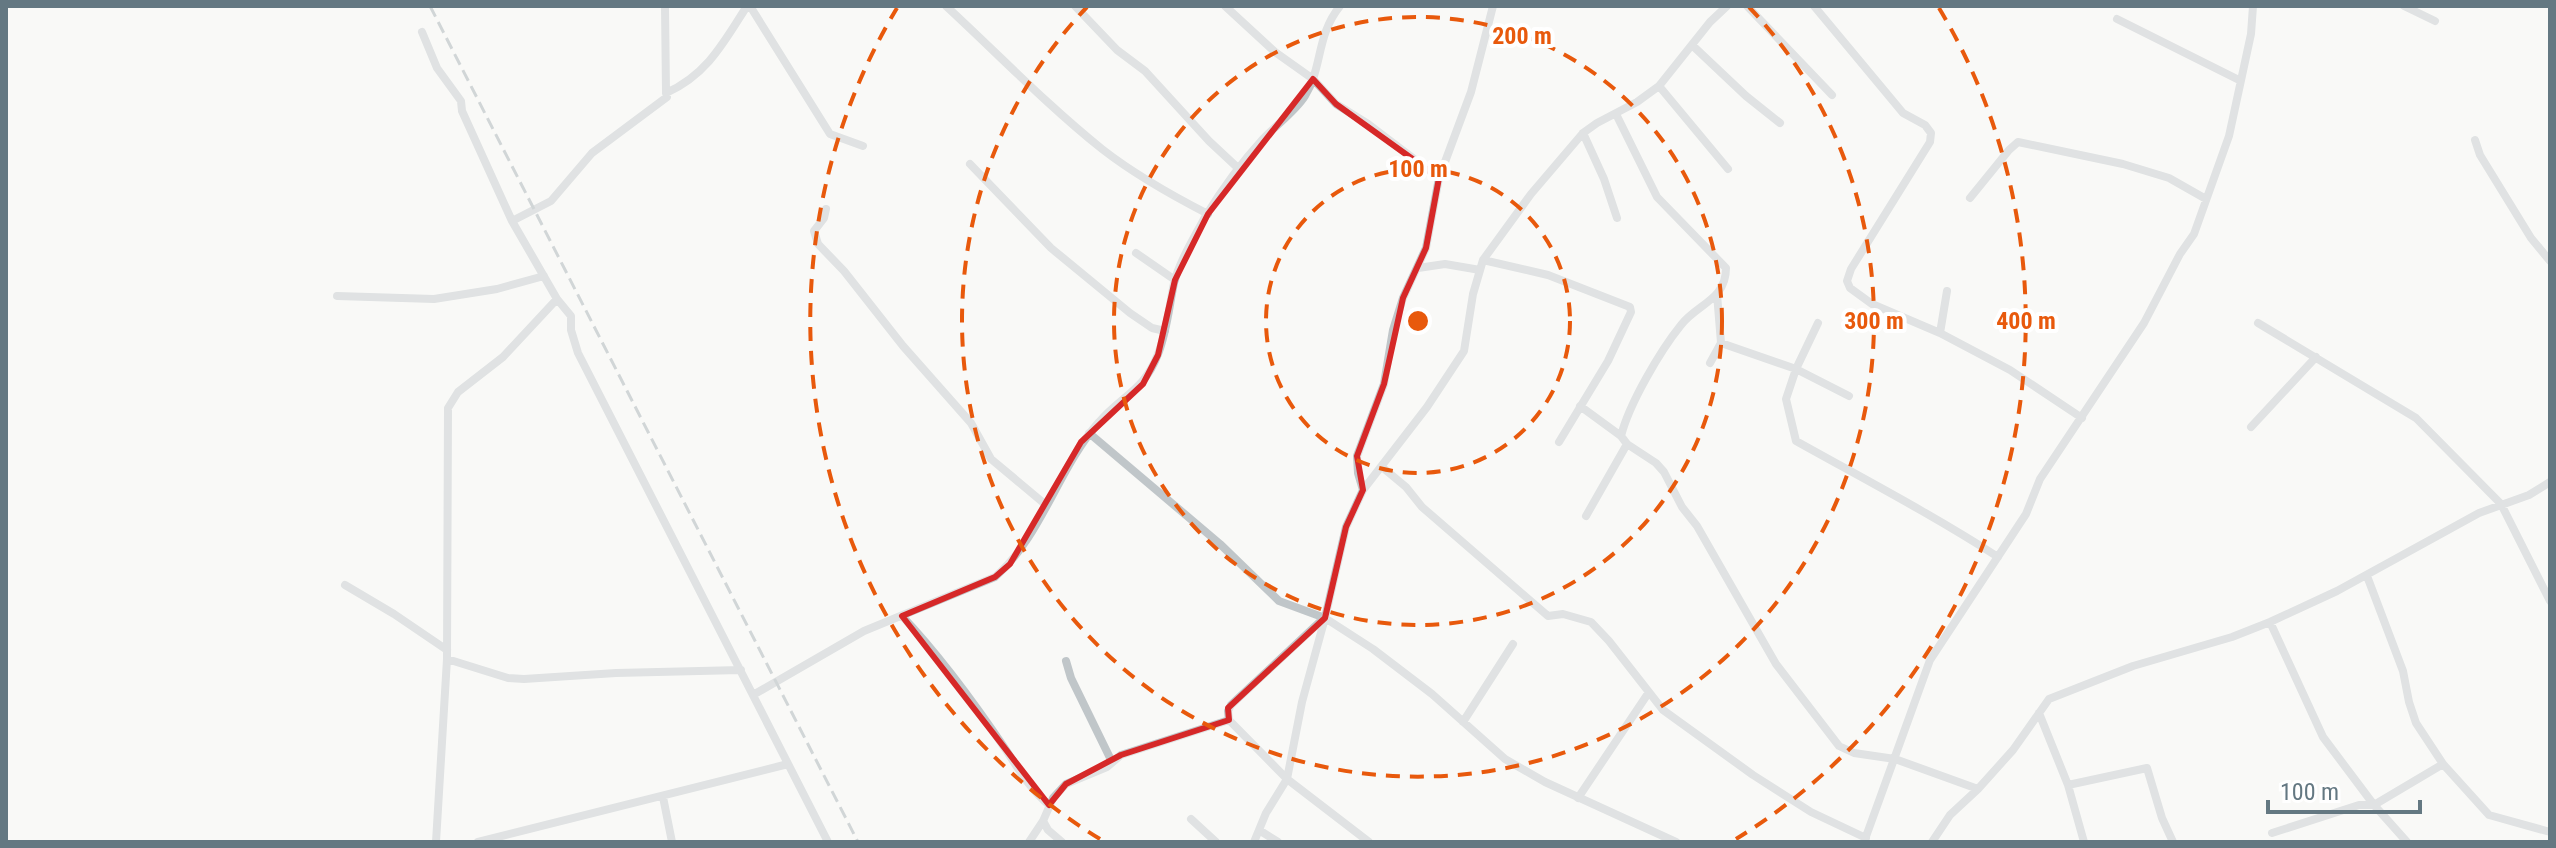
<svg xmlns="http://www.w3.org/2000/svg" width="2556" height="848" font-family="'Roboto Condensed',sans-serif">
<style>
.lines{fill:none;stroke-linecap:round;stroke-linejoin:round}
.street{stroke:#c0c6c9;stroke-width:8}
.rail{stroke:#a1aaaf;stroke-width:3;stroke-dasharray:12 6;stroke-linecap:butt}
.marked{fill:none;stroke:#d62828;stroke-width:6;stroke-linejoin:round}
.ring{fill:none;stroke:#e8590c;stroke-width:4;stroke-dasharray:14 10}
.centre{fill:#e8590c;stroke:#fff;stroke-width:4}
.ring-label{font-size:24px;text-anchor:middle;font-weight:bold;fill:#e8590c;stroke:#fff;stroke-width:8;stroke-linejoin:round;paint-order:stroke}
</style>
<rect width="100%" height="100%" fill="#f9f9f7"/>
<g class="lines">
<path class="street" d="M665 6 666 93
M750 6 830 134 863 146
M946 6C998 54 1047 105 1102 149 1134 174 1171 195 1208 214
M1075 6 1117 50 1145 71 1209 141 1239 169
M1225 6 1275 52 1313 79 1336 104 1368 124 1439 178
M1747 6 1832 95
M1814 6 1903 113 1925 125 1931 133 1930 142 1851 269 1847 281 1850 288 1872 304 1940 333 2010 370 2082 418
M2404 6 2435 21
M2117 19 2239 80
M422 32 437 68 461 101 462 111 512 221 557 299 571 316V330L578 353 828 842
M1692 45 1746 96 1780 123
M1659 86 1728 169
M1616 114 1657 197 1726 268C1726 300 1697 304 1681 325 1660 351 1629 404 1621 436L1627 444 1656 463 1664 472 1682 507 1697 526 1776 664 1839 746 1854 753 1895 759 1978 789
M1583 133 1604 179 1617 218
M2475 140 2480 155 2531 238 2550 261
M970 164 1051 248 1130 313 1152 328 1165 331
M1970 198 2009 150 2018 142 2123 164 2169 178 2206 199
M826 209 824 218 814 231 818 244 844 271 903 346 971 423 991 459 1046 505
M512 221 551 201 592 153 667 97 666 93C707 75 724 42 747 6
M1136 253 1175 280
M1483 260 1548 275 1630 307 1631 312 1608 361 1559 442
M1418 268 1445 264 1480 270
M337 296 434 299 497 289 544 276
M2258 323 2416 418 2501 504 2550 601
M1940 333 1947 291
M1721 343 1796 369 1818 323
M1710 363 1721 343 1717 294
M1849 396 1796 369 1786 399 1796 441C1864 479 1933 515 1998 557
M1580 406 1621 436
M2251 427 2316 357
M1089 433 1220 544 1279 601 1325 618 1373 649 1432 694 1505 759 1545 782 1676 842
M1382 467 1406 487 1422 507 1548 616 1563 614 1591 622 1609 641 1663 710 1753 775 1811 812 1866 838
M1363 490 1358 473 1357 456 1384 384 1393 330 1403 298 1426 248 1439 178 1471 92 1493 6
M1586 516 1627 444
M2367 576 2403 671 2409 702 2416 723 2443 764 2489 815 2550 832
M345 585 394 614 447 650
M902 616C941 657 975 704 1006 750 1019 770 1030 789 1049 805
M1324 618 1231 705 1228 711 1229 720 1287 779 1369 842
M2270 622 2323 737 2374 805 2407 842
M447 659 508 678 524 679 616 673 741 670
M1066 661 1071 678 1112 762
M753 695 864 631 995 577C1042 536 1058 468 1099 422 1122 395 1144 391 1158 354 1167 331 1169 307 1174 283 1180 260 1194 238 1205 217 1221 191 1242 162 1263 139 1276 125 1295 112 1305 96 1323 66 1316 36 1340 6
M2039 713 2068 785 2147 768 2162 818 2173 842
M1463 722 1513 644
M2068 785 2084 842
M663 797 672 842
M1578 798 1649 692
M1191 819 1216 842
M1043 821 1048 830 1062 842
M1259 830 1278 842
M2272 833 2359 805H2374L2443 764
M436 842 447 659 448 408 458 392 503 357 557 299
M478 842 788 764
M1029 842 1043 821 1053 798 1066 784 1107 767 1121 755 1229 720
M1254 842 1266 813 1287 779 1302 702 1325 618 1346 527 1363 490 1427 407 1464 351 1473 294 1483 260 1531 194 1583 133 1597 123 1637 102 1659 86 1710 22 1727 6
M1864 842 1930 660 2026 514 2040 479 2144 323 2180 254 2194 234 2229 136 2251 34 2253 6
M1932 842 1950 815 1978 789 2013 750 2049 699 2133 666 2232 637 2270 622 2337 591 2479 513 2529 495 2550 482"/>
<path class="rail" d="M430 6 858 842"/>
</g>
<path d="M0 0H2556V848H0ZM1313 79 1336 104 1439 178 1426 248 1403 298 1384 384 1357 456 1363 490 1346 527 1325 618 1228 708 1229 720 1121 755 1066 784 1049 805 902 616 995 577 1010 564 1081 442 1143 384 1158 355 1175 280 1208 214Z" fill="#f9f9f7" fill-opacity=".55" fill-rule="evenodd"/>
<path class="marked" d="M1313 79 1336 104 1439 178 1426 248 1403 298 1384 384 1357 456 1363 490 1346 527 1325 618 1228 708 1229 720 1121 755 1066 784 1049 805 902 616 995 577 1010 564 1081 442 1143 384 1158 355 1175 280 1208 214Z"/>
<g class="ring">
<circle cx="1418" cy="321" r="152"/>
<circle cx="1418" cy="321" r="304"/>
<path d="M1749 7A456 456 0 1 1 1087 7"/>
<path d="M1100 839A608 608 0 0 1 897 8M1939 8A608 608 0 0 1 1736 839"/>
</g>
<circle cx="1418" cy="321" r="12" class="centre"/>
<g class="ring-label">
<text x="1522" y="44">200 m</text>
<text x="1418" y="177">100 m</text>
<text x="1874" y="329">300 m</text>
<text x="2026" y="329">400 m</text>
</g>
<rect width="2556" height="848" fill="none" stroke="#647882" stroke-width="16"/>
<path d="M2268 800v12h152v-12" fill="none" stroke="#647882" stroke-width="4"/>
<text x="2280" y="800" font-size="24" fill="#647882" stroke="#ffffff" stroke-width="6" paint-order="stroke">100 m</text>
</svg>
